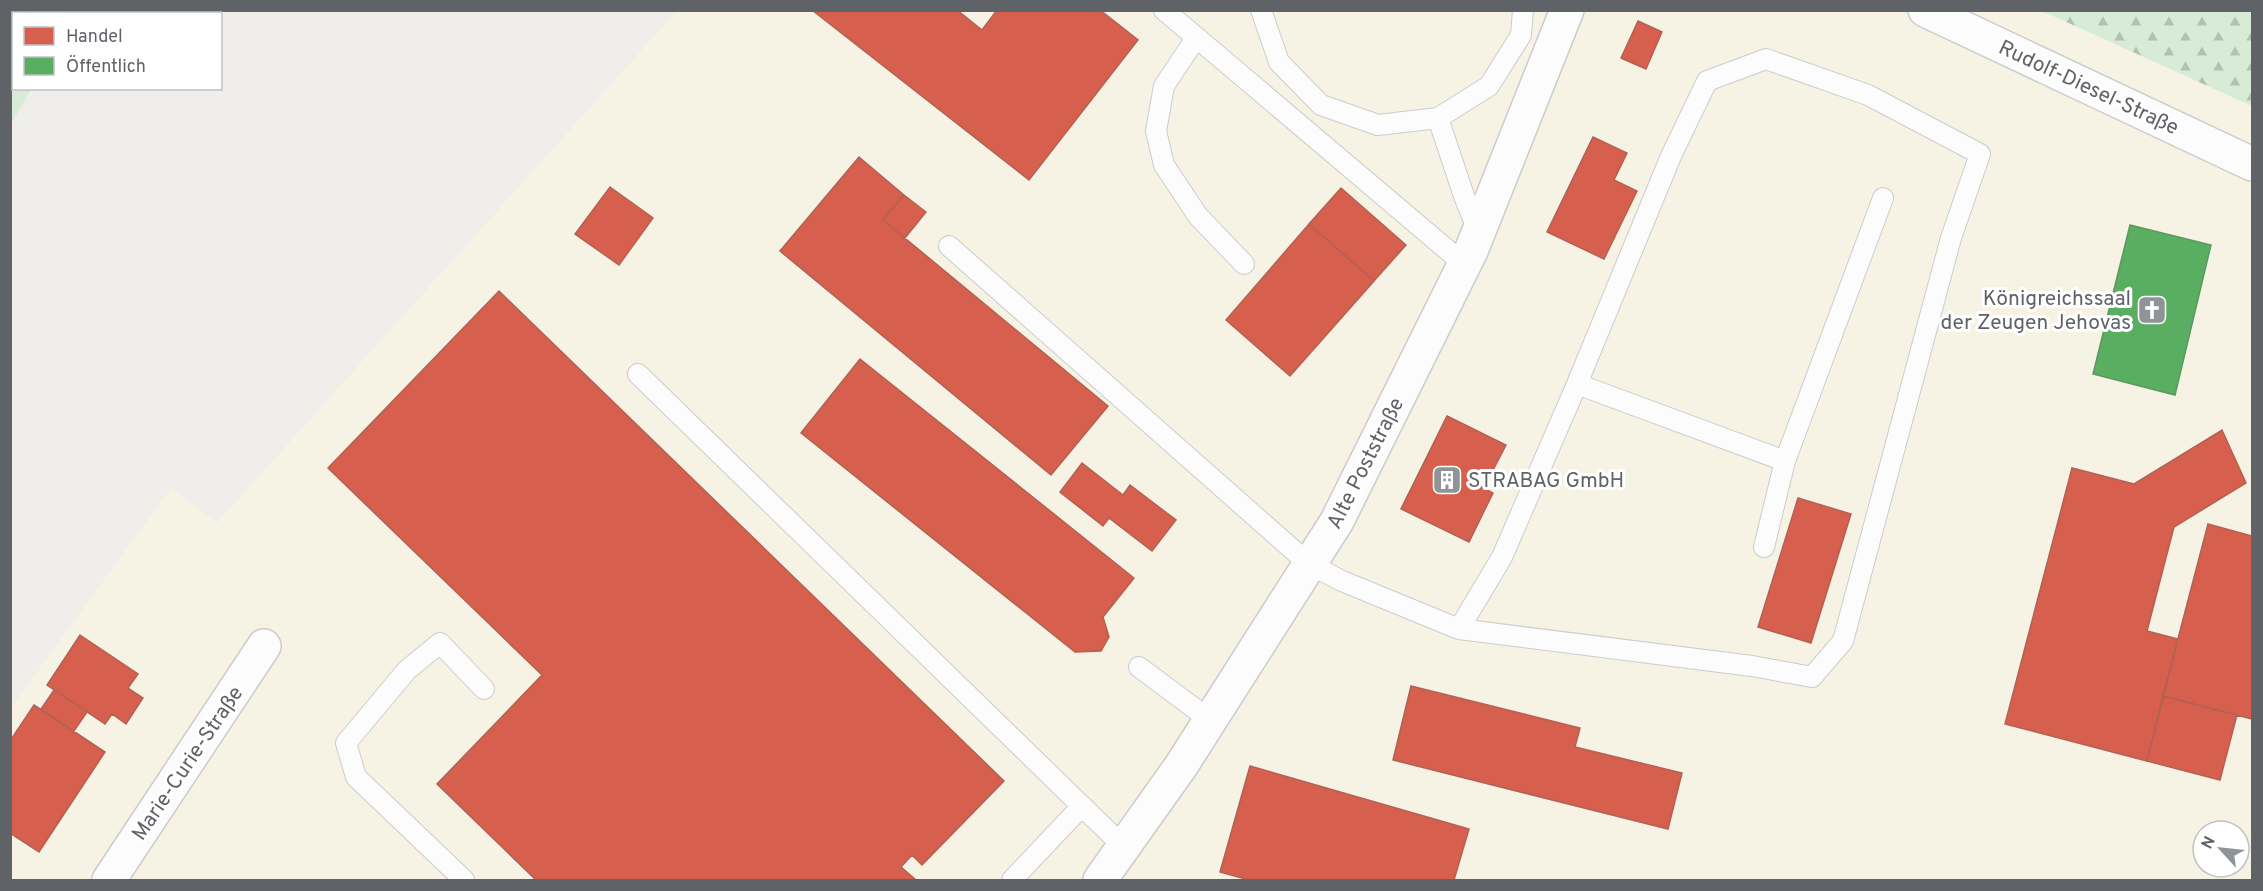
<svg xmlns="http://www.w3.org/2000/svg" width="2263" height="891" font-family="Overpass,sans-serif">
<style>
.commercial{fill:#f7f3e4;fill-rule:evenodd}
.green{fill:#d8ebd6}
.forest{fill:url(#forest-firs)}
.shops{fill:#d6604d;stroke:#b26155;stroke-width:1.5}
.public{fill:#5aae61;stroke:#5c9863;stroke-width:1.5}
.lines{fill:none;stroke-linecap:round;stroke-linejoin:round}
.lane-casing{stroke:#cbcccc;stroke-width:22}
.street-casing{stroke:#cbcccc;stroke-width:36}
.lane{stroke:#fdfcfc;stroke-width:20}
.street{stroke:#fdfcfc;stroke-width:33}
.labels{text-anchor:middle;stroke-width:6;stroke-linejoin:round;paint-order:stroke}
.street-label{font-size:21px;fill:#5f6368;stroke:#fff}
.poi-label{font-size:21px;fill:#5f6368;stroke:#fff;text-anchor:end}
</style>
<defs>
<pattern id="forest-firs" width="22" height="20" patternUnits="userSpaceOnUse" patternTransform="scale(1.5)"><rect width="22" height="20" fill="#d8ebd6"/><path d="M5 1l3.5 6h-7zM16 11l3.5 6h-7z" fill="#b2c2b1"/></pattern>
</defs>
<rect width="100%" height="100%" fill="#efeeea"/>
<path class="commercial" d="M677 11H2042L2252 106V880H11V708L171 488 217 523ZM2203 831H2239V867H2203Z"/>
<path class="green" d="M13 28 14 88 31 89 11 124 10 33Z"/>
<path class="forest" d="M2042 11H2252V106Z"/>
<path class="shops" d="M812 10H957L982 30 997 10H1100L1138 40 1029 180Z
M1638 21 1662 32 1646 69 1621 58Z
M1593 137 1627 153 1614 180 1637 191 1604 259 1547 232Z
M859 157 904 195 883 220 1108 406 1051 475 780 251Z
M610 187 653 218 619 265 575 234Z
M1341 188 1406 245 1374 281 1309 224Z
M904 195 926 212 905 238 883 220Z
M1309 224 1374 281 1290 376 1226 320Z
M499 291 1004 781 922 865 912 855 901 867 916 880H536L437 784 542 675 328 468Z
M860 359 1134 578 1103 617 1109 637 1101 651 1075 652 801 433Z
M1447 416 1506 445 1490 476 1482 471 1476 484 1493 493 1469 542 1401 509Z
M2222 430 2246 483 2174 527 2147 631 2178 639 2147 761 2005 724 2072 468 2134 484Z
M1082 463 1123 495 1130 485 1176 520 1152 551 1109 518 1103 526 1060 492Z
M1798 498 1851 514 1811 643 1758 627Z
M2208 524 2252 536V719L2163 696Z
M80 635 138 674 128 688 143 698 126 724 112 714 105 724 47 685Z
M1411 686 1580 728 1575 747 1682 773 1668 829 1393 760Z
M54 690 87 712 74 731 41 709Z
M2163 696 2237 715 2220 780 2147 761Z
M34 705 105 752 39 852 10 833V741Z
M1250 766 1469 829 1454 880H1249L1220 872Z"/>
<path class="public" d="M2130 225 2211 245 2175 395 2093 374Z"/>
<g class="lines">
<g class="lane-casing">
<path id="lane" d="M1164 10 1464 264
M1261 10 1279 62 1321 105 1378 125 1438 118 1489 86 1521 35 1523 10
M1196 38 1164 86 1156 131 1164 165 1198 216 1244 264
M1438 118 1464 196 1478 231
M949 246 1309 564 1342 581 1459 629 1752 666 1812 677 1843 641 1951 238 1980 154 1868 95 1766 59 1707 81 1671 156 1577 384 1502 557 1459 629
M638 374 1124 847
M1577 384 1785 461
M1764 547 1785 461 1883 198
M1139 667 1210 720
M464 880 356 777 346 743 407 670 440 643 484 689
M1012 880 1082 806"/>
</g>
<g class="street-casing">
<path id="street" d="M1925 10 2252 164
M109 880 264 646
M1100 880 1181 766 1337 521 1471 251 1567 10"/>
</g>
<use href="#lane" class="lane"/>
<use href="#street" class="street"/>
</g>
<defs>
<g id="church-square" transform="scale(1.5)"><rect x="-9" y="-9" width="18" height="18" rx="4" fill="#919496" stroke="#fff"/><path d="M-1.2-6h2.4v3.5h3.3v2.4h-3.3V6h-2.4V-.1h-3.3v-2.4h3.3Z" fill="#fff"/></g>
<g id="building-square" transform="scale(1.5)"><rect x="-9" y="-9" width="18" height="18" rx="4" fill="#919496" stroke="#fff"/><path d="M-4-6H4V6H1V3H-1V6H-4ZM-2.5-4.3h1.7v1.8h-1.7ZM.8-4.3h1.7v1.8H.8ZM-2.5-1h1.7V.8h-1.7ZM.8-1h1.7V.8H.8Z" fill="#fff"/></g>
</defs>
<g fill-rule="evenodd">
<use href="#church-square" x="2152" y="310"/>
<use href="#building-square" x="1447" y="480"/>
</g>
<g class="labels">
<g class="street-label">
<text transform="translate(2089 87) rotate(25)" y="7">Rudolf-Diesel-Straße</text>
<text transform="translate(1365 463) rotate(-63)" y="7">Alte Poststraße</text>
<text transform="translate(187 763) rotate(-56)" y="7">Marie-Curie-Straße</text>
</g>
<g class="poi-label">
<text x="2131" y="305">Königreichssaal<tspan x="2131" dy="24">der Zeugen Jehovas</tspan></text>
<text x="1468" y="487" text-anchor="start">STRABAG GmbH</text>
</g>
</g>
<rect width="2263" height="891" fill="none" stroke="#5f6368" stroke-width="24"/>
<rect x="12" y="12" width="210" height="78" fill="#ffffff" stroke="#bfc1c3" stroke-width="1.5"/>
<rect x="24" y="27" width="30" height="18" fill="#d6604d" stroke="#bfc1c3" stroke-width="1.5"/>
<text x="66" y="42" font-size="18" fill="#5f6368">Handel</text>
<rect x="24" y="57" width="30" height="18" fill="#5aae61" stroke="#bfc1c3" stroke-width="1.5"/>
<text x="66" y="72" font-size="18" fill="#5f6368">Öffentlich</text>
<g transform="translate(2221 849) rotate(297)"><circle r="28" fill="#ffffff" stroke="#bfc1c3" stroke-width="1.5"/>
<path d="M0-4.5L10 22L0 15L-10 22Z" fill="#919496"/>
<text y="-9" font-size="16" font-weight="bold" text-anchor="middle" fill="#5f6368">N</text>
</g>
</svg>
